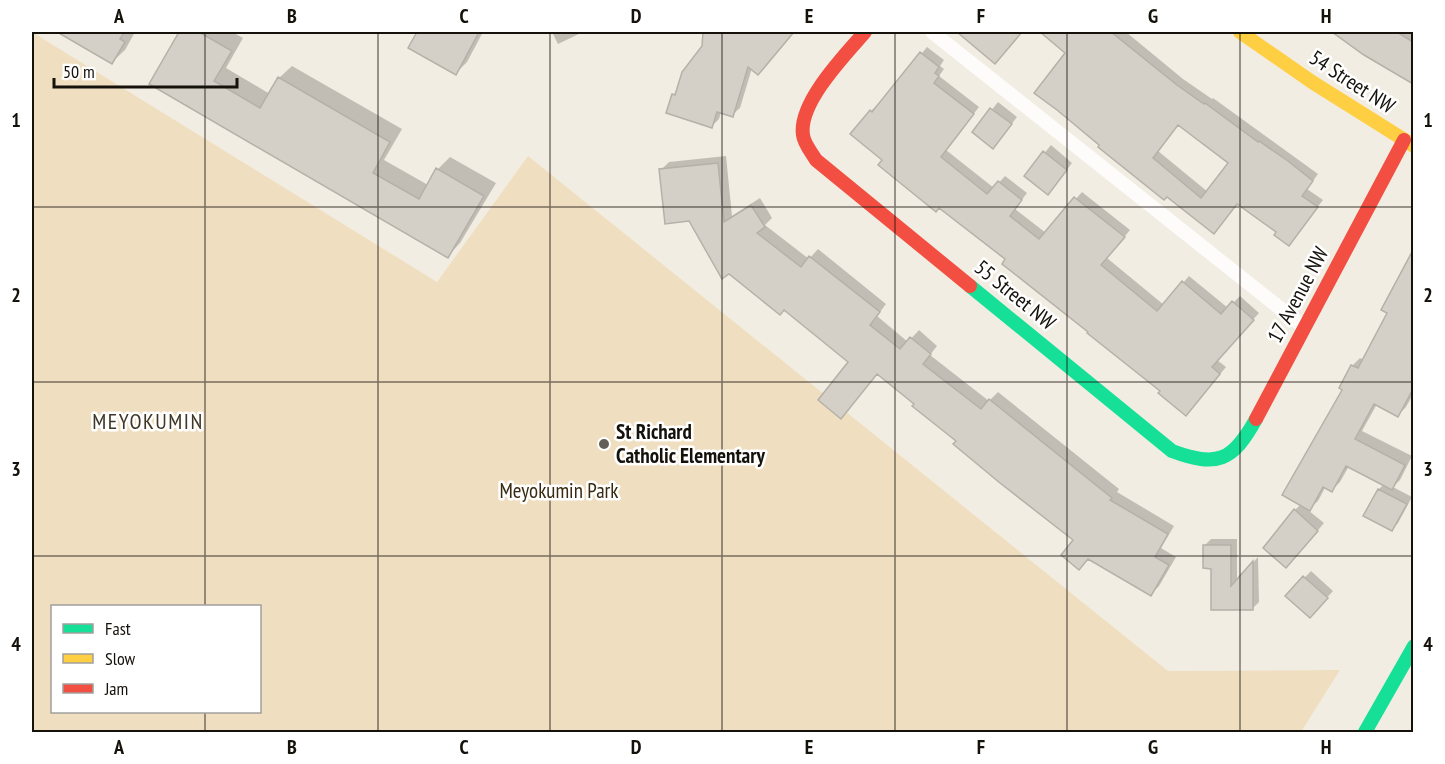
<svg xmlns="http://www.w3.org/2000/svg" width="1445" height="764" font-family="'PT Sans Narrow',sans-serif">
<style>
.green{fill:#efdfc0;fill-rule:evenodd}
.shadow{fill:#0003;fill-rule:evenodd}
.building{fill:#d4d0c7;stroke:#b5b0a8;stroke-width:1.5;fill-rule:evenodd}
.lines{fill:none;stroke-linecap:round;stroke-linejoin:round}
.lane{stroke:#fdfcfb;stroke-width:14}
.fast{stroke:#16e098;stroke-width:14}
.slow{stroke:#ffcf43;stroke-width:14}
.jam{stroke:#f24e42;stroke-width:14}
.grid{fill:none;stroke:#15110b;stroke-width:1.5;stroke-opacity:0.55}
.poi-dot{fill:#625e56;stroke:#fff;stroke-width:2}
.labels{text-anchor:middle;stroke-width:5;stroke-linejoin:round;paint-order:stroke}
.street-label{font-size:21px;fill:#15110b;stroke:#fff}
.poi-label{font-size:21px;font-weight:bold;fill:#15110b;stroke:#fff;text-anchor:start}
.park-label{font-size:21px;fill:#372a10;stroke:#fff}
.neighbourhood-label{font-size:22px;letter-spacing:1.5px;fill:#403727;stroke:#fff}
.neatline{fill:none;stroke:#15110b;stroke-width:2}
.grid-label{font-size:20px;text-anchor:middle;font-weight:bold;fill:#15110b}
</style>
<rect width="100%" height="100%" fill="#f2ede2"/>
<path class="green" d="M32 32 437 282 528 156 1168 671 1340 670 1301 732H32ZM52 606H260V712H52Z"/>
<path class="shadow" d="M60 32H135L125 50 112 62Z
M181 32H232L243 38 226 68 270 94 279 78 292 66 402 129 384 160 428 185 438 169 450 157 496 183 460 243 448 256 151 83Z
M419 32H483L467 62 455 74 410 48Z
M552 32H583L558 44Z
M705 32H794L765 66 752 68 740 108 732 115 721 112 719 119 712 126 673 95 679 89 704 46Z
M957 32H1021L995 62Z
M1043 32H1126L1183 79 1212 99 1213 98 1318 174 1307 189 1323 200 1289 244 1279 232 1238 203 1167 196 1067 52ZM1179 124 1230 163 1208 192 1158 151Z
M1334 32H1413L1414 83 1365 54Z
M927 47 944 60 940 66 944 69 939 76 979 107 946 150 994 188 1005 176 1027 193 1015 209 1046 233 1082 192 1130 230 1107 258 1164 305 1189 276 1228 308 1240 296 1259 313 1217 360 1226 367 1193 407 1162 391 1008 259 884 160 871 111 877 105 879 106Z
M998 102 1017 117 999 140 974 132Z
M1051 145 1072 163 1054 187 1026 176Z
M726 156 732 216 760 198 772 218 765 225 809 259 818 249 886 304 877 316 908 342 919 330 937 346 930 355 989 401 998 392 1119 489 1117 492 1174 526 1161 548 1176 557 1159 586 1151 594 1075 540 878 373 841 417 850 362 661 170 669 162Z
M1414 253V393L1406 407 1398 415 1377 404 1362 431 1412 456 1400 480 1393 487 1412 497 1398 523 1392 530 1365 515 1379 489 1384 484 1349 466 1340 482 1332 490 1326 486 1318 501 1308 510 1324 523 1293 560 1295 510 1301 504 1352 366 1360 358 1364 360 1389 312 1383 309Z
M1211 539H1237V581L1258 557 1259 602 1252 609 1212 567 1204 546Z
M1311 571 1333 591 1316 610 1287 596Z"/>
<path class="building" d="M57 32H124L120 39 125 42 112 64Z
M179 32H199L232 51 214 81 260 108 278 77 390 142 373 173 419 199 436 168 484 196 448 258 149 84Z
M417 32H479L456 75 408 48Z
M703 32H794L758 75 748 67 733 117 717 112 712 128 666 113 672 94 675 95 682 72 702 46Z
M957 32H1022L995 64Z
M1040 32H1111L1177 85 1204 104 1205 103 1258 142 1259 141 1288 161 1313 181 1302 196 1318 207 1289 246 1274 235 1276 232 1237 204 1214 234 1167 197 1164 200 1098 147 1099 145 1057 110 1034 93 1065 53ZM1178 125 1228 163 1201 198 1153 158Z
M1332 32H1397L1413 42V84L1364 55Z
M920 52 939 67 935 73 939 76 934 83 974 114 941 157 987 194 998 181 1022 200 1010 216 1039 239 1074 197 1125 237 1101 265 1157 311 1182 281 1221 314 1232 301 1254 320 1212 367 1220 374 1186 416 1158 393 1160 391 1087 333 1088 332 1002 264 1005 259 939 208 936 212 878 165 882 160 850 134 870 110 872 112Z
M990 108 1012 124 993 149 972 132Z
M1043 151 1067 170 1048 195 1024 176Z
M718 163 724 222 751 205 765 227 757 233 801 267 809 256 880 312 870 325 900 349 910 337 931 354 923 364 981 409 989 399 1112 498 1110 500 1168 534 1155 557 1169 565 1151 596 1088 559 1079 570 1061 555 1073 540 1000 483 953 444 956 441 912 406 914 404 877 374 841 419 818 400 848 362 784 310 780 315 729 274 722 279 689 221 665 224 659 169Z
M1413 250V389L1398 417 1374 404 1355 439 1405 465 1392 490 1346 466 1332 492 1323 487 1310 511 1282 495 1342 390 1339 388 1351 365 1358 368 1387 313 1381 310Z
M1378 489 1407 504 1392 531 1363 516Z
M1294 509 1318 531 1286 568 1263 548Z
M1203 545H1231V586L1253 561V610H1211V569L1203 568Z
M1303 576 1328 598 1310 618 1285 596Z"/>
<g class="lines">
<path class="lane" d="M932 32 1305 328"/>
<path class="fast" d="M970 286 1172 451C1217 468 1233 461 1256 419
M1365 732 1414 646"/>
<path class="slow" d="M1240 32 1312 82 1414 146"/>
<path class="jam" d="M865 32C845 55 798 103 803 135 804 144 812 153 816 160L970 286
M1256 419 1404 140"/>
</g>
<path class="grid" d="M205 32V606M378 32V732M550 32V732M722 32V732M895 32V732M1067 32V732M1240 32V732M32 207H1414M32 382H1414M32 556H1414M205 712V732"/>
<circle class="poi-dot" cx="604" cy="444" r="6"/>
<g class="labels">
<g class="street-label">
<text transform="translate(1352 82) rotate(33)" y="7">54 Street NW</text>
<text transform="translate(1015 295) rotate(39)" y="7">55 Street NW</text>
<text transform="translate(1298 295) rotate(-62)" y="7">17 Avenue NW</text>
</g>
<g class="poi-label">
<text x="616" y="439">St Richard<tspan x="616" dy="24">Catholic Elementary</tspan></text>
</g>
<g class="park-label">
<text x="559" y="498">Meyokumin Park</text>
</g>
<g class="neighbourhood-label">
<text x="148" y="429">MEYOKUMIN</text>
</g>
</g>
<rect width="1445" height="764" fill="none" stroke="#ffffff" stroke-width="66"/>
<rect x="51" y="605" width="210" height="108" fill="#ffffff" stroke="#a1a09d" stroke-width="1.5"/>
<rect x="63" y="624" width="30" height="9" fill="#16e098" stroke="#a1a09d" stroke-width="1.5"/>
<text x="105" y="635" font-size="18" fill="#15110b">Fast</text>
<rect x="63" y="654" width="30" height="9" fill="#ffcf43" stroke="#a1a09d" stroke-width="1.5"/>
<text x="105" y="665" font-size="18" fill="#15110b">Slow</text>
<rect x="63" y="684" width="30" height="9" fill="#f24e42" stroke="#a1a09d" stroke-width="1.5"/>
<text x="105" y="695" font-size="18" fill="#15110b">Jam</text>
<path d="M54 78v9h183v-9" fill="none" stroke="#15110b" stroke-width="3"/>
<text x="63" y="78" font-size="18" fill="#15110b" stroke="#ffffff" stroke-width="4.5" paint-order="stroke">50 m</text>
<rect x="33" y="33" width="1379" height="698" class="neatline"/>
<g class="grid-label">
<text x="119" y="23">A</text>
<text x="292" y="23">B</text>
<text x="464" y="23">C</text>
<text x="636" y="23">D</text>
<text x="809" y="23">E</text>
<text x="981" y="23">F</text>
<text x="1153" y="23">G</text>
<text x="1326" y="23">H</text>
<text x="16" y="127">1</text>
<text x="1428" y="127">1</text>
<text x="16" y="302">2</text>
<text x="1428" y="302">2</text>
<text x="16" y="476">3</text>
<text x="1428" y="476">3</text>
<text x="16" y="651">4</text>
<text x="1428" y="651">4</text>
<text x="119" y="754">A</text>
<text x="292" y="754">B</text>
<text x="464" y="754">C</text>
<text x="636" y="754">D</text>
<text x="809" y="754">E</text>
<text x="981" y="754">F</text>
<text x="1153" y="754">G</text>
<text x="1326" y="754">H</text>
</g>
</svg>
